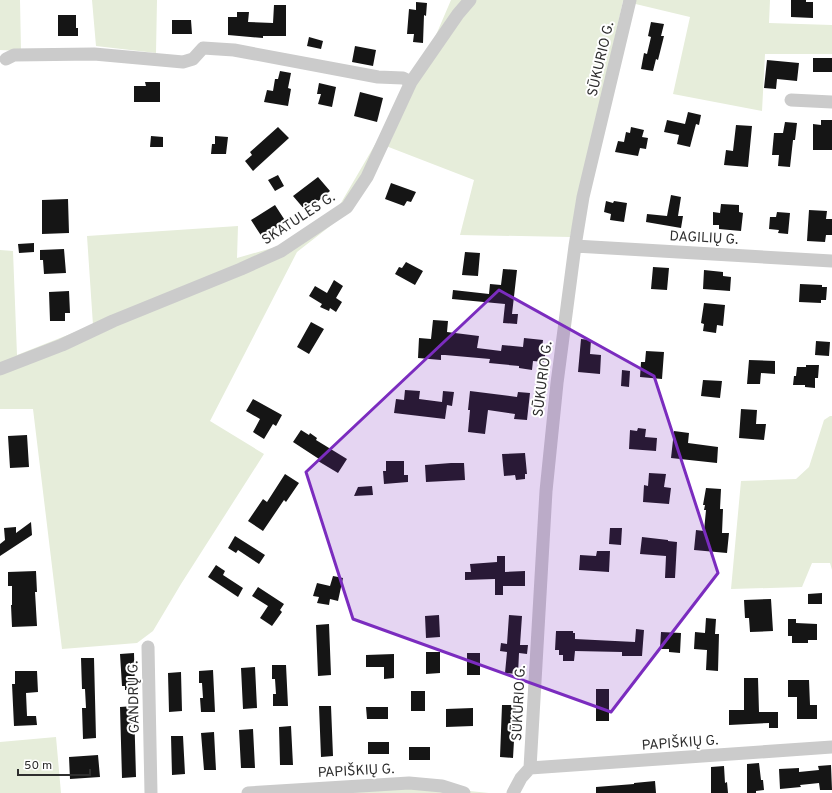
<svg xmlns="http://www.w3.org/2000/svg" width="832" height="793" font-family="Overpass,sans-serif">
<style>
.green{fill:#e6edda}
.building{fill:#151515}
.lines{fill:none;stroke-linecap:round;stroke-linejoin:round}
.minor{stroke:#cbcbcb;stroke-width:13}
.marked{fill:#7b2cbf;fill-opacity:0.2;stroke:#7b2cbf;stroke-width:3;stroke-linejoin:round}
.labels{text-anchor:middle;stroke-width:4;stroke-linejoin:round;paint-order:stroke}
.street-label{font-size:14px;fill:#2e2e2e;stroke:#fff}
</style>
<rect width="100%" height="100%" fill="#fff"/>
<path class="green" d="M0 0H20L21 51 0 50Z
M92 0H157L156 53 96 46Z
M451 0H770L769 23 832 25V54H765L762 111 673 94 690 17 623 1 570 237 460 235 474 180 386 146 352 209 297 252 210 421 264 454 181 584 153 631 137 643 62 649 33 409H0V250L13 251 17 355 93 325 87 236 238 226 237 258 279 246 338 208 380 136 391 140Z
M830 416H832V570L830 563H812L802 587 731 589 741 481 796 479 809 467 824 420Z
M56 737 61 793H0V742Z
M421 786 489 793H322Z"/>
<path class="building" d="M791 0H806V2H813V18L791 17Z
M416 2 427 3 426 16 424 15 423 43 413 42 414 34H407L409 9 416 10Z
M274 5H286V36H263V38L228 35V17H237V12H249L248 22 273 23Z
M58 15H76V28H78V36H58Z
M172 20H191L192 34H172Z
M651 22 664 24 661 36H664L658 60 656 59 653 71 641 69 644 53 647 54 651 37 648 36Z
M309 37 323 41 321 49 307 46Z
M355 46 376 50 373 66 352 62Z
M813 58H832V72H813Z
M767 60 799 63 797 81 777 79 776 89 764 88Z
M280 71 291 73 288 88 291 89 288 106 264 102 267 90 273 91 275 79H278Z
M145 82H160V102H134V86H146Z
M319 83 336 87 332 107 318 104 321 94H317Z
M360 92 383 98 377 122 354 116Z
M688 112 701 115 699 125 696 124 690 147 677 144 679 135 664 132 667 120 685 124Z
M821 120H832V150H813V124L821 125Z
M785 122 797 123 795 140H793L790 167 778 166 779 155H772L774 133H783Z
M736 125 752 126 748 167 724 165 726 150 733 151Z
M278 127 289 138 253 171 245 161 252 155 250 152Z
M631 127 644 130 642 137 648 138 646 149 640 148 638 156 615 152 618 141 624 142 626 132 630 133Z
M151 136 163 137V147H150Z
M215 136 228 137 226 154H211L212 144H215Z
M278 175 284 186 275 191 268 180Z
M318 177 330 191 310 208 309 207 305 210 293 196Z
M391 183 416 192 411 202 407 201 404 206 385 199Z
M671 195 681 197 678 216H683L681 228 646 222 647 214 667 216Z
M68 199 69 233 42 234V200Z
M606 201 613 203 614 201 627 203 624 222 610 220 611 214 604 212Z
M721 204 739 205V212L743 213 741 231 719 229V225H713V212L720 213Z
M275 205 286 222 262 237 251 220Z
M809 210 827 211 826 219H832V235H826L825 242 807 241Z
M777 212 790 213 788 234 778 233 779 230 769 229 770 217H776Z
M34 243V252L19 253 18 244Z
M64 249 66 273 44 274 43 260H40V250Z
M465 252 480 253 478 276 462 275Z
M406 262 423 271 415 285 395 274 399 267 402 268Z
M653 267 669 268 667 290 651 289Z
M503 269 517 270 512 314H518L517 324 503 323 505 304 452 299 453 290 489 294 490 284 501 285Z
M704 270 723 272V276L731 277 730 291 703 289Z
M334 280 343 286 336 298 342 302 336 312 330 308 329 311 320 307 322 304 309 296 315 286 327 293Z
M800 284 822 285V287H827L826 300H821V303L799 302Z
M69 291 70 313H65V321H50L49 292Z
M704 303 725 305 723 326 717 325 716 333 703 331 704 324 701 323Z
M433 320 448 321 447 332 479 336 477 348 501 351 502 345 523 347 524 338 543 340 542 349H546L544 362 533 361 532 370 519 368V366L489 363 490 359 445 355H441V360L418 358 419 338 431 339Z
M311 322 324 329 309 354 297 347Z
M581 339 591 340 590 354 601 355 600 374 578 372Z
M816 341 830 342 829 356 815 355Z
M646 351 664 352 662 379 640 377 641 362H645Z
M749 360 775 361V374L761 373 760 384H747Z
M806 365H819L818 378H815V388L805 387V385H793L794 376H796L797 367H806Z
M622 370 630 371 629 387 621 386Z
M703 380 722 381 720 398 701 396Z
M405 390 420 391 419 399 442 402 443 391 454 392 452 406 447 405 445 419 394 413 396 399 404 400Z
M470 391 517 397 518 392 530 393 527 420 514 419 515 414 488 410 485 434 468 432 470 410H468Z
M253 399 282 415 276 426 273 424 264 439 253 432 260 419 246 411Z
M741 409 757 410 756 424H766L764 440 739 438Z
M638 428 646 429 645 437 657 438 656 451 629 449 630 430 637 431Z
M301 430 309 435 310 433 317 438 316 440 347 459 338 473 318 461 319 459 293 442Z
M674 431 689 433 688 443 718 447 717 463 671 458Z
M27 435 29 467 10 468 8 436Z
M525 453 527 474H525V479L516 480 515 475 504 476 502 454Z
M386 461H404V475H408V482L384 484 383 471H386Z
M451 463H464L465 480 426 482 425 465Z
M649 473 666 474 664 487 671 488 669 504 643 502 644 485 648 486Z
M285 474 299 483 286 502 284 500 263 531 248 521 263 499 267 502Z
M372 486 373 495 354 496 358 487Z
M706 488 721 489 720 509H723L722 533H729L727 553 694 550 696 530 704 531 706 510H704L705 505H703Z
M31 522 32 535 0 556V544L5 540 4 528 16 527V533Z
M610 528H622L621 545 609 544Z
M235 536 265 555 259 564 238 550 236 553 228 548Z
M642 537 668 540V541L677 542 675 578H665L666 556 640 554Z
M597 551H610L609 572 579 570 580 555 596 556Z
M497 556H505V572L525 571V586H503V595H495V579L465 580V572H471L470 564 497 562Z
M216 565 225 571 223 575 243 588 238 597 208 577Z
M36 571 37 592H35L37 626 12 627 11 605H12V586H8V572Z
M333 576 343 578 338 601 330 599 329 605 317 603 319 597 313 596 317 583 330 586Z
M258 587 284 604 280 610 282 612 272 626 260 618 268 606 252 596Z
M822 593V604H808V594Z
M771 599 773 631 750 632 749 618H745L744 600Z
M439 615 440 637 426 638 425 616Z
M509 615 522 616 520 645H528L527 654 519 653 518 674 505 673 507 652 500 651 501 643 507 644Z
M706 618 716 619 715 634H719L718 671 706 670 707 650 694 649 695 632 705 633Z
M788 619H796V623L817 624V640H808V643H792V636H788Z
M329 624 331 675 318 676 316 625Z
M636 629 644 630 642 656H622V652L575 651 574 661H563V655H559V650H555L556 631H573V633H575V639L635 642Z
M661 632 681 633 680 653 669 652V649H660Z
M426 652H440V673L426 674Z
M134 653 135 690H125V686H122L120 654Z
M467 653H480V675H467Z
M394 654V678L384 679V667H366V655Z
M81 658H94L96 738 83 739 82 708H86L85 689H82Z
M272 665H286L288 706H273V694H276L275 679H272Z
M255 667 257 708 243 709 241 668Z
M213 670 215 712H201L200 698H203L202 683H199V671Z
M15 671H37L38 692 26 693 27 716H36L37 725 14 726 12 684H15Z
M181 672 182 711 169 712 168 673Z
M744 678H758L759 712H778V728H769V723L729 725V710H744Z
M788 680H809L810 705H817V719H797V697H788Z
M596 689H609V721H596Z
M411 691H425V711H411Z
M502 705H516L513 758 500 757Z
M134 706 136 777 122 778 120 707Z
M319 706H331L333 756 321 757Z
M366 707H388V719H367Z
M473 708V726L446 727V709Z
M291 726 293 765H280L279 727Z
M253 729 255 768H241L239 730Z
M214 732 216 770H204L201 733Z
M171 736H183L185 774 172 775Z
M368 742H389V754H368Z
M409 747H430V760H409Z
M98 755 100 777 70 779 69 757Z
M759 763 761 780H763L764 790 756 791V793H747V764Z
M831 765 832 790H820L819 783 800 785 801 787 780 789 779 769 799 768V772L819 770 818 766Z
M724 766 725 783 727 782 728 793H711V767Z
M655 781 656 793H596V787L634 784V783Z"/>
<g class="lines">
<path class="minor" d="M6 59 14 55 94 54 183 62 193 59 203 48 234 50 378 77 403 78 411 82
M791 100 832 102
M575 246 832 261
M0 369 62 345 113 321 241 269 281 251 347 207 367 177 411 82 458 14 470 0
M148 647 151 793
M530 768 546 491 557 383 575 246 583 197 630 0
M530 768 832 747
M248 793 409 783 442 786 464 793
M513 793 521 778 530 768"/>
</g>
<path class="marked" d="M499 290 654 376 718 573 611 712 353 619 306 472Z"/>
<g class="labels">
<g class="street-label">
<text transform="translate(600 59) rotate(-77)" y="5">SŪKURIO G.</text>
<text transform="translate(298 218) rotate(-33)" y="5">SKATULĖS G.</text>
<text transform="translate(704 237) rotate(3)" y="5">DAGILIŲ G.</text>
<text transform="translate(542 379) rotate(-83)" y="5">SŪKURIO G.</text>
<text transform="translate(133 697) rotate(-91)" y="5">GANDRŲ G.</text>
<text transform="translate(518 703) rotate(-87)" y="5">SŪKURIO G.</text>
<text transform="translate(680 742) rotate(-4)" y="5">PAPIŠKIŲ G.</text>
<text transform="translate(356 770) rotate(-3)" y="5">PAPIŠKIŲ G.</text>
</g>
</g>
<path d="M18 769v6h72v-6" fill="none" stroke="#2e2e2e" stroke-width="2"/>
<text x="24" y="769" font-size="12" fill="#2e2e2e" stroke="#ffffff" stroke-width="3" paint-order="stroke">50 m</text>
</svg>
